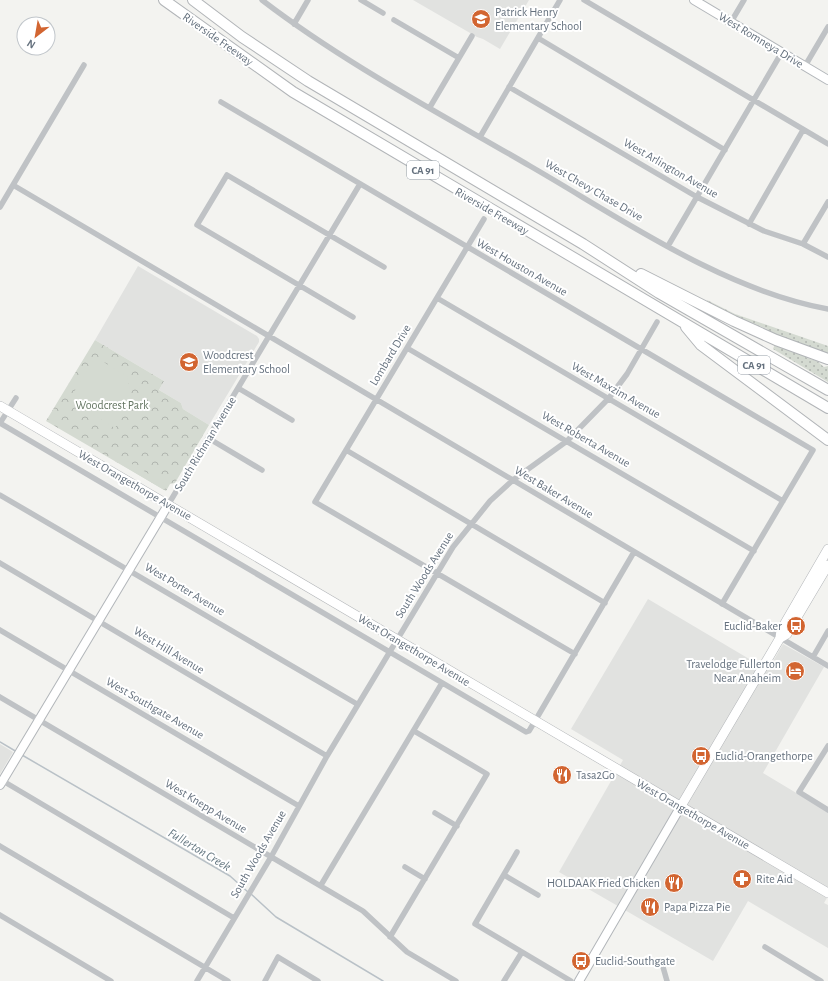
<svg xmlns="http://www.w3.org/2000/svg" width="828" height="981" font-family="'Alegreya Sans',sans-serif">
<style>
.built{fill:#e1e2e0}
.grass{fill:url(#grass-dots)}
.park{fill:url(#park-crowns)}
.garden{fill:#d4dad1}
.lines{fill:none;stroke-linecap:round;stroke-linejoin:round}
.stream{stroke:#b9c1c7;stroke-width:1.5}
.secondary-casing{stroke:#b2b6ba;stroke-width:10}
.primary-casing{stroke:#b3b6b9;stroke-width:10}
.highway-casing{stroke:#b2b5b8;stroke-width:12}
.street{stroke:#bfc2c5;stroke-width:5.5}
.secondary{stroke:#fff;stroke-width:8}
.primary{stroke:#fff;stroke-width:9}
.highway{stroke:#fff;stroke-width:10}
.labels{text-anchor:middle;stroke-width:4;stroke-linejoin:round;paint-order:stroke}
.shield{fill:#fff;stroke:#939ca5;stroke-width:1}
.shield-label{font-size:11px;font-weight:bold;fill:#65717e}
.poi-label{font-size:12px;fill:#65717e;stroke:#fff;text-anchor:start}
.street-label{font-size:12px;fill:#65717e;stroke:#fff}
.park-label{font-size:12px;fill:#657663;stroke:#fff}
.water-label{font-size:13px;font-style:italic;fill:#667882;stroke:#fff}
</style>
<defs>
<pattern id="grass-dots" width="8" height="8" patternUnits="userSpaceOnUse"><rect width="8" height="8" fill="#d4dad1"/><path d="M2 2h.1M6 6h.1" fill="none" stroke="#b0b5af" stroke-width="1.8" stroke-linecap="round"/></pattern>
<pattern id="park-crowns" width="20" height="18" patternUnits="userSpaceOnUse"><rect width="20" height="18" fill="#d4dad1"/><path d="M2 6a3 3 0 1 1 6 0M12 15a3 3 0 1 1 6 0" fill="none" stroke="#b0b5af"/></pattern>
</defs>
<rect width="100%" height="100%" fill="#f3f3f0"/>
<path class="built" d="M413 0H529L500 49 483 39 477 37Z
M138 266 257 336 259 339V342L209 425 183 409 181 403 159 390 164 381 95 340Z
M648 599 768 670 783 644 824 667 763 773 828 812V896L824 903 828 905V948L748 901 713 961 559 872 623 760 571 729Z
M0 744 13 752 0 774Z"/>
<path class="grass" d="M707 300 735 314 828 346V355L770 332 767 329 741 319 708 303Z
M775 344 805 355 807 358 817 361 824 367 828 366V382L773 349Z"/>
<path class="park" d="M95 340 164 381 159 390 181 403 183 409 209 425 175 483 170 484 166 491 46 421Z"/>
<path class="garden" d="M95 357 127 376 132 400 115 428 77 405 74 392Z
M122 458 167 485 164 490 119 463Z"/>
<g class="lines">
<path class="stream" d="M0 742 17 752
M22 755 230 876 248 892
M251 894 276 917 383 981"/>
<g class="secondary-casing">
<path id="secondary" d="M694 0 828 80
M0 785 168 505
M579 981 681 806"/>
</g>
<g class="primary-casing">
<path id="primary" d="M0 406 828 893
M780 638 781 630 828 549
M681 806 780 638 787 634 828 565"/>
</g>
<g class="highway-casing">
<path id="highway" d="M164 0 293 92 828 408
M193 0 242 37 308 81 583 244 659 293 828 390
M641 274 734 321 776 340 828 359
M686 327 701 345 828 440"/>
</g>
<path class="street" d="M262 0C344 63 441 114 530 166 622 219 723 290 828 309
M361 0 383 13
M584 0 828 144
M394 20 459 58
M731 22 744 0
M294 24 308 0
M538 38 725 150
M805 66 828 27
M509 87 697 197 764 231 803 244 828 257
M221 102 813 450 722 604
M430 107 472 36
M480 137 560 0
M13 185 828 666
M0 207 84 65
M484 219 315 502 575 654
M749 224 803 130
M803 244 828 202
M668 246 782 52
M437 298 783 501
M353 317 197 225 227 175 384 267
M407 348 754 551
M238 388 292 420
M0 423 526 732 529 731 535 721 634 552
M0 423 16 398
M208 438 262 470
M346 450 605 603
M0 495 357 704
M168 505 360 184
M0 563 327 756
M0 630 299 806
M813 657 828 631
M0 697 363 911 407 952 456 981
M828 746 799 792 828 810
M3 781 234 918
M435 813 457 826
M0 846 228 981
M517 852 475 924 571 981
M405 867 425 879
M504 875 538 895
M321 885 442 683
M0 915 111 981
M390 937 487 774 414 731
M765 947 821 981
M663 967 667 981
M197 981 271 857 327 756 453 547 490 501 513 480 567 441 609 398 627 374 657 322
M265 981 278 957 318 981
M504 981 522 952"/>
<use href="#secondary" class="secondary"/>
<use href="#primary" class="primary"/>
<use href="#highway" class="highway"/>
</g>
<defs>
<g id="school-disc" transform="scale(1)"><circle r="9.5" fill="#d26531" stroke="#fff"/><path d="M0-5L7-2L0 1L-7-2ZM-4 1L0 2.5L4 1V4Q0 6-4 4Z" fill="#fff"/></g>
<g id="bus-disc" transform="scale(1)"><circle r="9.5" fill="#d26531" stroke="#fff"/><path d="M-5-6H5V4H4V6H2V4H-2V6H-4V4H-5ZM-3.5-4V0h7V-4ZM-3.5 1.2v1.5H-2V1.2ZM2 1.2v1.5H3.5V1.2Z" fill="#fff"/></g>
<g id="hotel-disc" transform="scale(1)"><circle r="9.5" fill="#d26531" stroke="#fff"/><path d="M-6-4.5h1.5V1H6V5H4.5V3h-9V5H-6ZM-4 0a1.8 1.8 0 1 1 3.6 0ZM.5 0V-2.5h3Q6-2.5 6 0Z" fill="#fff"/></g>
<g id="restaurant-disc" transform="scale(1)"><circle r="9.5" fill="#d26531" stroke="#fff"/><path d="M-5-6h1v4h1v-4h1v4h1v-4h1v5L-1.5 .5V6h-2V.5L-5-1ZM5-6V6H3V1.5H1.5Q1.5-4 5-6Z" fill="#fff"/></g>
<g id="pharmacy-disc" transform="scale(1)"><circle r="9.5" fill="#d26531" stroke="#fff"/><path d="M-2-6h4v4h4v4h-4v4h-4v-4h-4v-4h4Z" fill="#fff"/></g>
</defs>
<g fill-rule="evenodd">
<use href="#school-disc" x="481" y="19"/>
<use href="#school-disc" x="189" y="362"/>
<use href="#bus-disc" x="796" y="626"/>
<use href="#hotel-disc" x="795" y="671"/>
<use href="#bus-disc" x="701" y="756"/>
<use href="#restaurant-disc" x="562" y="775"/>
<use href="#pharmacy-disc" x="742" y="879"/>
<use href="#restaurant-disc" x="674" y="883"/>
<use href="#restaurant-disc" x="650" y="907"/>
<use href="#bus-disc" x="581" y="961"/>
</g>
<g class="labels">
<g class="shield">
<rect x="407" y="161" width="32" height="18" rx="3"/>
<rect x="738" y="356" width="32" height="18" rx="3"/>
</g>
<g class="shield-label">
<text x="423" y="174">CA 91</text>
<text x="754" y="369">CA 91</text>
</g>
<g class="poi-label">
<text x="495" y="16">Patrick Henry<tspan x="495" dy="14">Elementary School</tspan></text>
<text x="203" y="359">Woodcrest<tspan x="203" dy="14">Elementary School</tspan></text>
<text x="782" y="630" text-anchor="end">Euclid-Baker</text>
<text x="781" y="668" text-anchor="end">Travelodge Fullerton<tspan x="781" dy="14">Near Anaheim</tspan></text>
<text x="715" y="760">Euclid-Orangethorpe</text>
<text x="576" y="779">Tasa2Go</text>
<text x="756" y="883">Rite Aid</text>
<text x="660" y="887" text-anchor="end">HOLDAAK Fried Chicken</text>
<text x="664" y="911">Papa Pizza Pie</text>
<text x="595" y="965">Euclid-Southgate</text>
</g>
<g class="street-label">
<text transform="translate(218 39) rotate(35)" y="4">Riverside Freeway</text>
<text transform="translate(761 40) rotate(31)" y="4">West Romneya Drive</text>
<text transform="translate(671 168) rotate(30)" y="4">West Arlington Avenue</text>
<text transform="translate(594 190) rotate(30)" y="4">West Chevy Chase Drive</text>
<text transform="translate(492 211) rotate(30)" y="4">Riverside Freeway</text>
<text transform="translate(522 267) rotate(30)" y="4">West Houston Avenue</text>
<text transform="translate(390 355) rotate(-59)" y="4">Lombard Drive</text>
<text transform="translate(616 390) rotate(30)" y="4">West Maxzim Avenue</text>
<text transform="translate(586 439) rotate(30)" y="4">West Roberta Avenue</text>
<text transform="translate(205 444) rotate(-59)" y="4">South Richman Avenue</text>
<text transform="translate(135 485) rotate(30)" y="4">West Orangethorpe Avenue</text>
<text transform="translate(554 492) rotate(31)" y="4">West Baker Avenue</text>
<text transform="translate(424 575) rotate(-58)" y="4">South Woods Avenue</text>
<text transform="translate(185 589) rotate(31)" y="4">West Porter Avenue</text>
<text transform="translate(169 650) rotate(31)" y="4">West Hill Avenue</text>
<text transform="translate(414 650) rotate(31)" y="4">West Orangethorpe Avenue</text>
<text transform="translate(155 708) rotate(30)" y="4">West Southgate Avenue</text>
<text transform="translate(206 806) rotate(31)" y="4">West Knepp Avenue</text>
<text transform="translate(693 814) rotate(30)" y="4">West Orangethorpe Avenue</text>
<text transform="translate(258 854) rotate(-60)" y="4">South Woods Avenue</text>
</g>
<g class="park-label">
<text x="112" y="409">Woodcrest Park</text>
</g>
<g class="water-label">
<text transform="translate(200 849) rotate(31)" y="5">Fullerton Creek</text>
</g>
</g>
<g transform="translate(36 36) rotate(211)"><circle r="19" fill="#ffffff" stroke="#c1c6cb"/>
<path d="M0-3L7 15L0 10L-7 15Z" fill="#d26531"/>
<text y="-6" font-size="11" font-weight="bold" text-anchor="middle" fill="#65717e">N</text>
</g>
</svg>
